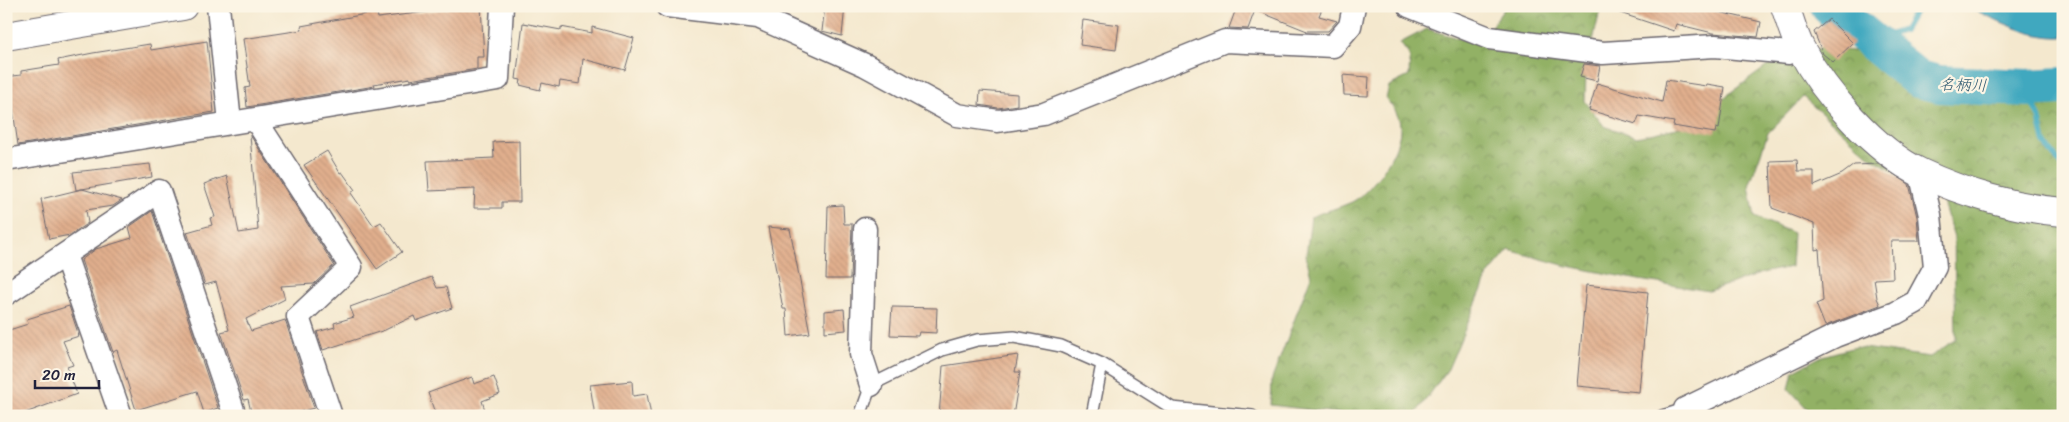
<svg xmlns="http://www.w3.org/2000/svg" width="2069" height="422" font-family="Sriracha,'Klee One',sans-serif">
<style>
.forest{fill:url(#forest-crowns);stroke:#5a6a50}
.water{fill:#3fa8bf;stroke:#30657d}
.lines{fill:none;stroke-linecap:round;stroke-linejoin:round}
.stream{stroke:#3fa8bf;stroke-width:6}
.river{stroke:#3fa8bf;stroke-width:38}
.building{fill:url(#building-back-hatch)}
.service-casing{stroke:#6c676e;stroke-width:14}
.minor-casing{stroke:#6c676e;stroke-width:25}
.tertiary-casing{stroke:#6c676e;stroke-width:30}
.service{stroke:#fff;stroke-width:11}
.minor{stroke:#fff;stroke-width:22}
.tertiary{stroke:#fff;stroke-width:28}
.labels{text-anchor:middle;stroke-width:4.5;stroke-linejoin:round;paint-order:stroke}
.water-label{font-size:16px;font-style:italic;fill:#2e5870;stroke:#fcf5e5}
</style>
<defs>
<pattern id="forest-crowns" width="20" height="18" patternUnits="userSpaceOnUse" patternTransform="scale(1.25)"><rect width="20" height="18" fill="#92b165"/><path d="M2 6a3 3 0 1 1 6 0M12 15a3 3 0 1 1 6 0" fill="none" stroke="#779054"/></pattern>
<pattern id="building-back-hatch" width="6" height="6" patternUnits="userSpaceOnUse" patternTransform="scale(1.25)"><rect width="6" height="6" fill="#e1af8d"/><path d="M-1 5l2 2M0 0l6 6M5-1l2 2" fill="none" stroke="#c1967b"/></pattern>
</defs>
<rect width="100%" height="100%" fill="#fcf5e5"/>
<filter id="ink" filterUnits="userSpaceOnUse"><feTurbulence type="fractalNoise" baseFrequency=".02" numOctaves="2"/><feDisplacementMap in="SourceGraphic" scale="10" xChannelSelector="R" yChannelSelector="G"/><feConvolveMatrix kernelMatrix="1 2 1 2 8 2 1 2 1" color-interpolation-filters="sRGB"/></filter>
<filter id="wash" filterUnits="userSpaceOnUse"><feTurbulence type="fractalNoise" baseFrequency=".0096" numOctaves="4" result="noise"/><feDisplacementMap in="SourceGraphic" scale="20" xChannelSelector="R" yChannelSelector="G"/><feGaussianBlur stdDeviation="1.12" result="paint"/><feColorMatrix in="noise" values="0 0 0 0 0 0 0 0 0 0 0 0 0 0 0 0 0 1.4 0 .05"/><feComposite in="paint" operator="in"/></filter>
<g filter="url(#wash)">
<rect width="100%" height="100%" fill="#f4e8ce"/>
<path class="forest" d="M1506 6H1601L1586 71 1585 101 1604 126 1637 137 1685 126 1766 67 1819 48 1888 54 2063 98V416H1814L1789 389 1793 371 1822 356 1855 347 1930 357 1956 339 1954 238 1942 199 1872 158 1803 97 1768 133 1749 186 1755 217 1793 233 1791 267 1766 272 1709 291 1639 280 1563 265 1509 250 1488 275 1448 369 1414 416H1361L1271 405 1272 379 1311 276 1306 256 1311 217C1324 211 1339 208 1352 202 1372 191 1399 153 1400 130 1401 117 1394 108 1386 99L1389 86 1409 76 1410 56 1400 43 1427 29 1474 43 1493 24Z"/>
<path class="water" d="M1964 6H2063V37C2029 39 1995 18 1964 6Z"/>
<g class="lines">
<path class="stream" d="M1871 41 1904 30 1918 6
M2027 88 2039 117 2045 143 2063 168"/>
<path class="river" d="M1829 6 1918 79 1939 84 2027 88 2063 86"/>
</g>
<g id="blocks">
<path class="building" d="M447 6H481L484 57H477V69L410 80V78L374 84 375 86 247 107 245 88 250 87 243 39 302 30 301 26 377 12 378 18 448 9Z
M825 6H845L842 36 822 31Z
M1237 6H1323L1319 16 1337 21 1328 31H1307L1255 10 1248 29 1229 28Z
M1609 6H1694L1761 22 1758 37 1713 33 1676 24 1674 31 1608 9Z
M1829 19 1853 43 1833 62 1823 54 1814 32Z
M1083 20 1119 25 1116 50 1080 45Z
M523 23 561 30V27L592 33V27L634 38 625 70 583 59 580 84 560 81 559 87 542 83 540 90 520 85 521 80 516 79Z
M207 41 214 112 18 145 12 103H10L6 77 21 75V71L59 65 58 60 93 53 150 44 151 50Z
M1584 64 1600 66 1597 81 1580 77Z
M1343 75 1369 77 1368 96 1344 95Z
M1666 80 1706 86 1707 84 1725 87 1719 129 1716 128 1715 133 1673 126 1674 122 1639 116 1636 124 1589 110 1597 83 1662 102Z
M980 91 1017 94V105L998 108 979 105Z
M250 135 334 265 314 284 281 286 285 299 246 319 251 331 285 320 314 408 285 416H252L248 399 244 400 221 332 229 330 216 282 205 285 187 232 212 225 210 218 215 217 204 184 227 176 239 233 258 230Z
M519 141 520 202H502V208H474L475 189 429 191 427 161 494 158 493 142Z
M327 151 340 173 342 172 355 190 351 193 374 226 381 222 402 252 377 269 304 165Z
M1797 160 1798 171H1814V186L1842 174 1854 165 1878 164 1909 184 1917 217 1919 241H1891L1893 278 1874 279 1877 298 1880 305 1825 326 1816 304 1823 301 1819 249 1815 250 1814 224 1772 208 1770 161Z
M150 164 152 177 76 190 73 172Z
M82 189 122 200 113 206 86 210 88 223 70 235 49 239 41 199Z
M843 205 844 224H852L850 279H826L828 206Z
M152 211 218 408 204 413 197 391 136 410 117 350 113 352 81 260 96 249 132 238 129 227Z
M768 227 790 229 810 333 788 336 786 309H783Z
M432 277 437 288 446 287 452 308 416 321 414 316 385 330 323 350 317 332 335 327 334 323 354 317 350 307Z
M1586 285 1648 292 1639 392 1577 386Z
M69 306 79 336 63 341 73 365 67 367 77 394 17 416H6V331L28 324 27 319Z
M892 307 937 308 936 333 919 332 918 336 890 335Z
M844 309 846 330 825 332V311Z
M1018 355 1015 372H1020L1013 416H939L943 366Z
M472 377 474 384 494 377 500 394 482 401 485 410 468 416H436L428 393Z
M632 381 633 396 647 394 651 416H595L590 385Z"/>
</g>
</g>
<g filter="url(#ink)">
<use href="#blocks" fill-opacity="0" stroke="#6c676e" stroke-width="1"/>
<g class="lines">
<g class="service-casing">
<path id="service" d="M860 416 871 385 942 350 977 340 1014 337 1061 346 1102 364 1172 408 1252 416
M1092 416 1102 364
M1662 416 1685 409 1686 412"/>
</g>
<g class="minor-casing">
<path id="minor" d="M218 6 230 123
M667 6 758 17 865 65 957 115 998 121 1044 114 1225 41 1333 46 1350 26 1354 6
M1409 6 1489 38 1603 53 1715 46 1789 53 1800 48
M255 119 351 267 298 317 331 416
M6 160 498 79 502 6
M865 229 861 354 871 385
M65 255 121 416
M6 294 159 191 235 416
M1685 409 1835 336 1896 313 1916 302 1935 267 1930 215 1920 172"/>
</g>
<g class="tertiary-casing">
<path id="tertiary" d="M1785 6C1790 20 1794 36 1801 49 1824 93 1875 151 1921 173 1963 193 2016 208 2063 212
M6 36 183 6"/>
</g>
<use href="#service" class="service"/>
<use href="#minor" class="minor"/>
<use href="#tertiary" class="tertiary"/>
</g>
</g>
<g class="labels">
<g class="water-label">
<text transform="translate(1963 84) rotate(2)" y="6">名柄川</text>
</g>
</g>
<rect width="2069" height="422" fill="none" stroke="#fcf5e5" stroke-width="25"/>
<path d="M35 380v8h64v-8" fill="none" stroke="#22223b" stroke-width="2.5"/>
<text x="42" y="380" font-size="15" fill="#22223b" stroke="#fcf5e5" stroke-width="4" paint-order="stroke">20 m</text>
</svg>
